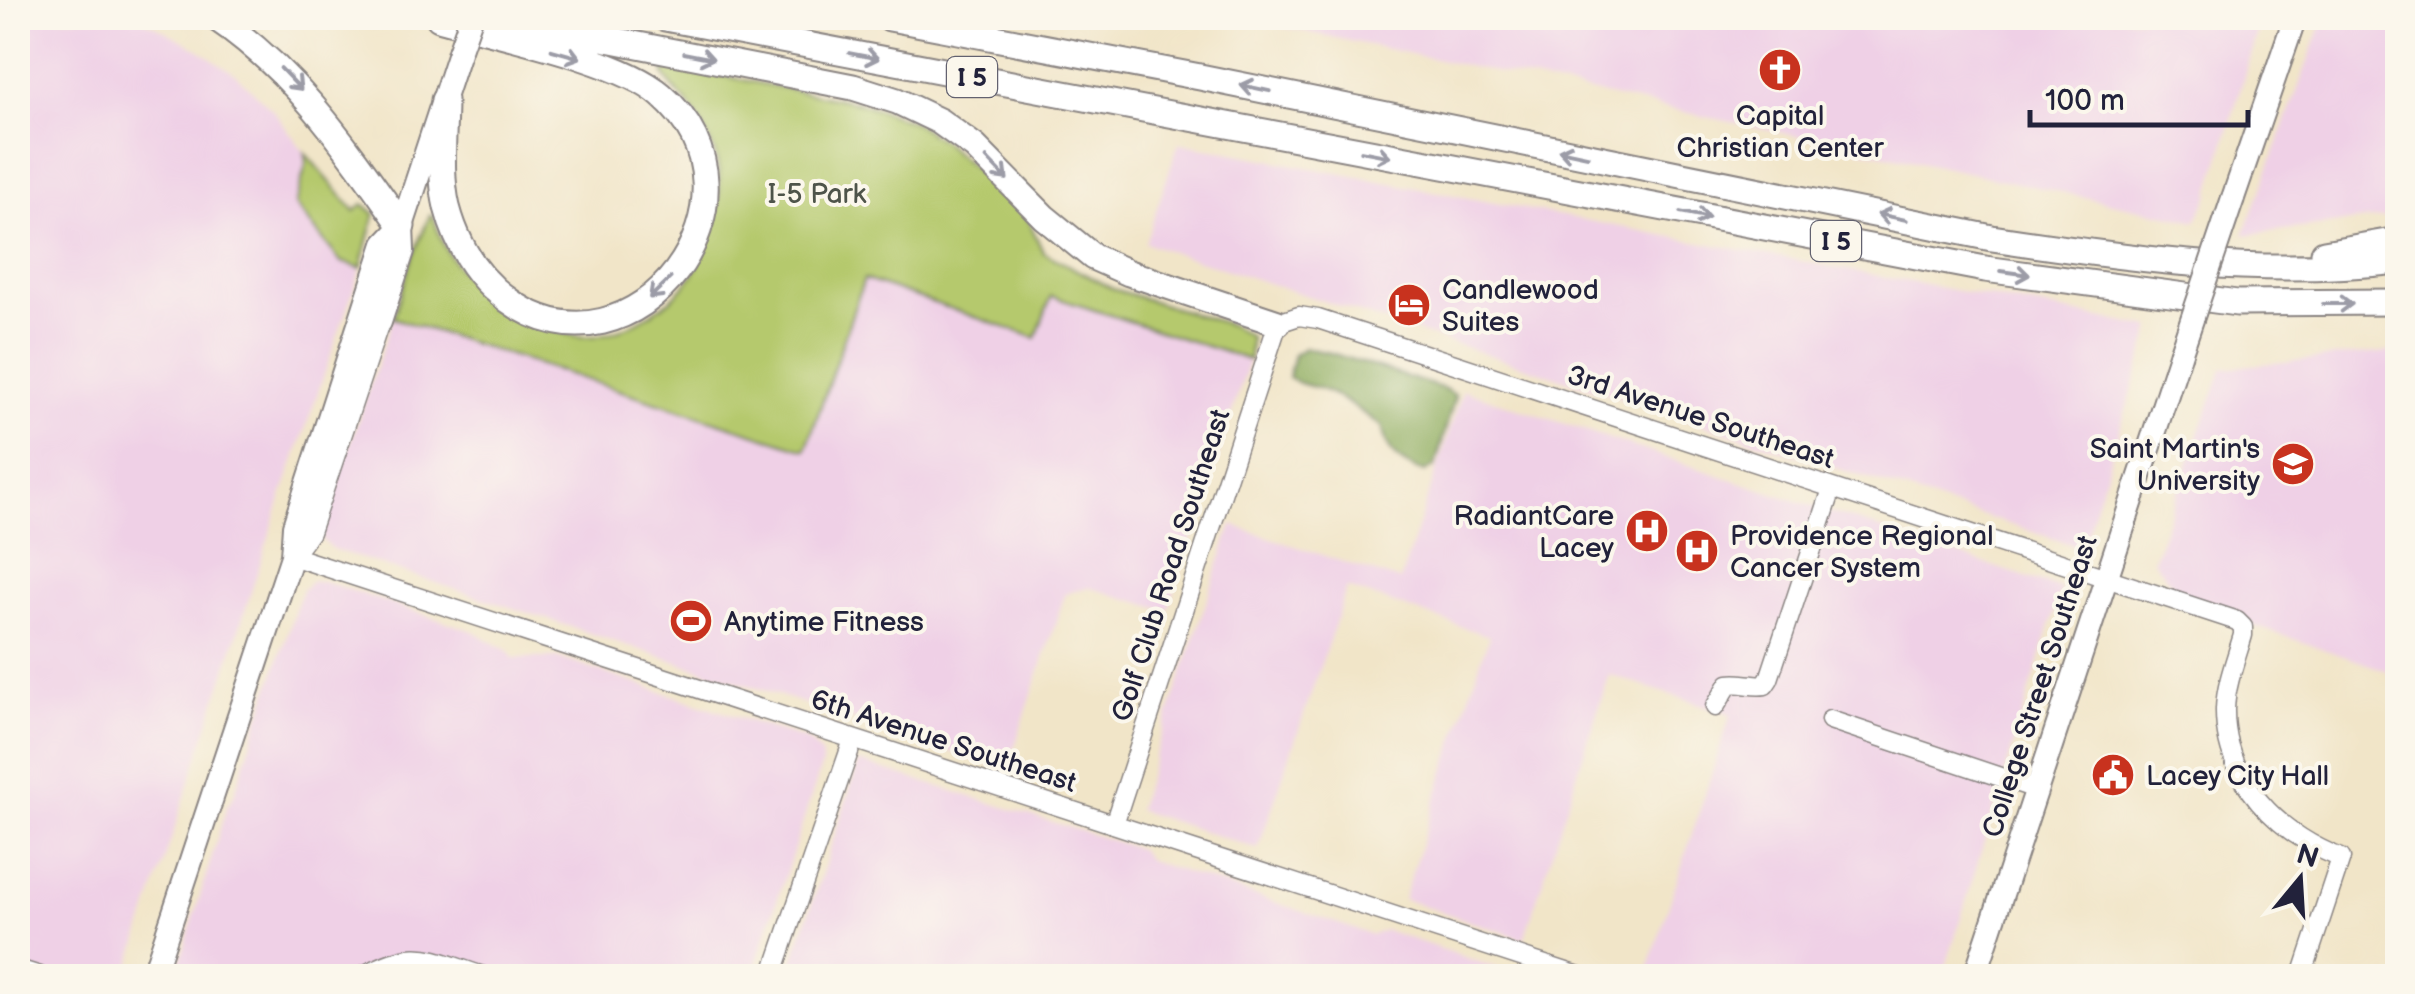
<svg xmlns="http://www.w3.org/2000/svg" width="2415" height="994" font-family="'Balsamiq Sans',sans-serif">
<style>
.built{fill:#efd0e6}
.green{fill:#b5c96d;stroke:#6c7654;stroke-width:2.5}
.forest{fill:#90ad60;stroke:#59684e;stroke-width:2.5}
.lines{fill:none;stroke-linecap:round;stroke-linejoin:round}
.minor-casing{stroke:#8a8482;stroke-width:21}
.major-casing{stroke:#8a8482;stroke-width:26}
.highway-casing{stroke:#8a8482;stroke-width:29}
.minor{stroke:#fff;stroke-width:18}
.major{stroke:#fff;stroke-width:22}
.highway{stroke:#fff;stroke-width:25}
.major-bridge-casing{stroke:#8a8482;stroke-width:26;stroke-linecap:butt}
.major-bridge{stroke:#fff;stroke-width:22}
.oneway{stroke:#9c9ca7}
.labels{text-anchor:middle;stroke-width:8;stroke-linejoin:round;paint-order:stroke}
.shield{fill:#fbf7ec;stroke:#636270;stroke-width:2.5}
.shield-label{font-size:25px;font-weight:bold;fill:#22223b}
.poi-label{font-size:28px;fill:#22223b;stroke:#fbf7ec;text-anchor:start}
.park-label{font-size:28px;fill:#4e544a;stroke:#fbf7ec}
.street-label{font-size:28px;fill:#22223b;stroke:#fbf7ec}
</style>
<rect width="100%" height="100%" fill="#fbf7ec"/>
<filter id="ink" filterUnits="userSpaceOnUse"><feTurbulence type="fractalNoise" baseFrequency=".01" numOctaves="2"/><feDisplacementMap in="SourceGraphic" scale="20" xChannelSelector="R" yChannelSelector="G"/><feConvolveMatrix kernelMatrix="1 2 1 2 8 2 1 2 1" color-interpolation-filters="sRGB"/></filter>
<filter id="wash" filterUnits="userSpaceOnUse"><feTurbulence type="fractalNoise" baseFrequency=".0048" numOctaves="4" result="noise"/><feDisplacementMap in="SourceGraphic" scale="40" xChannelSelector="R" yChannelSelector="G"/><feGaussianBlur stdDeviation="2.25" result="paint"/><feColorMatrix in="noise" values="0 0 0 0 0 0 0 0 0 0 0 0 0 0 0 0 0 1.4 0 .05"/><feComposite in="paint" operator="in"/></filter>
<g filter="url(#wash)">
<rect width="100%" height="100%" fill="#f1e5c8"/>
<path class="built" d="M18 18H140L195 47 235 74 273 110 305 153 306 165 341 262 361 268 282 496 127 976H18Z
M1242 18H2261L2209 196 2196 221Z
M2324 18H2397V216L2244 235Z
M1179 143 2152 328 2082 548 1145 243Z
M863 279 1036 337 1050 296 1249 360 1168 611 1088 587 1065 594 1007 770 333 549 323 541 321 530 393 318 806 450Z
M2397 351V674L2186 603 2153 560 2223 368Z
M1463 390 2061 589 1943 976H1646L1731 714 1609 675 1524 939 1403 899 1489 636 1347 588 1258 849 1137 810 1232 525 1400 581Z
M312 581H323L473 631 508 651 513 658H559L807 740 815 747 822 756V764L752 976H176L227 806 233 798 302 590Z
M859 762 1139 849 1148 860 1372 935 1385 930 1520 976H788Z"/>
<path class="green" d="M673 66 860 103 913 122 941 140 1009 199 1028 219 1043 252 1113 289 1230 325 1250 337 1249 360 1051 296 1036 338 864 279 806 450 393 318 412 258 430 215 434 217C447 272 487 302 536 323 554 331 576 339 595 336 630 331 672 305 692 276 699 266 702 252 707 241 720 211 724 182 714 151 708 136 698 116 688 104 679 94 670 87 664 74L666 68Z
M305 153 355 211 363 204 375 214 361 268 341 262 295 205 306 165Z"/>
<path class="forest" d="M1305 348 1331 353 1445 389 1455 396 1435 466 1425 472C1400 465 1386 452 1382 426 1363 414 1347 400 1326 391 1313 385 1300 386 1288 378L1294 354Z"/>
</g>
<g filter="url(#ink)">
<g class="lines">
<g class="minor-casing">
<path id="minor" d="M380 322 310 532 292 556 1579 976
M1715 707 1729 684C1742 682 1752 687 1765 685L1769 679 1832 489
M1830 720 2036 789
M1114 824 1278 323 1299 316 1318 319 2237 621 2243 627V635C2236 659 2226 684 2225 709 2224 781 2279 834 2341 858L2302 976
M18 969 40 976
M362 976C419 946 424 957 483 976
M772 976 853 740"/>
</g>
<g class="major-casing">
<path id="major" d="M2233 198 2295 18
M380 322 403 251 402 226 459 52
M153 976 292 556 294 526 385 244 402 226
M1975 976 2180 355"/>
</g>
<g class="highway-casing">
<path id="highway" d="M216 18C296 72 347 148 402 226
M439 18C495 34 620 59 661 95 780 198 635 392 508 300 476 277 457 245 447 207 439 173 444 134 444 100
M500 18 853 87 897 101 939 121 975 147 1044 217 1093 257 1129 273 1278 323
M665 18 1985 269 2237 303 2398 302
M890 18 1200 77 1992 238C2130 259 2258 277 2398 261
M2324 253 2398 240"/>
</g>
<use href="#minor" class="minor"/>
<use href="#major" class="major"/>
<use href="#highway" class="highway"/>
<g class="major-bridge-casing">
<path id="major-bridge" d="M459 52 471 18
M2180 355 2233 198"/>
</g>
<use href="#major-bridge" class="major-bridge"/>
</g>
<defs><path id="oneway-shaft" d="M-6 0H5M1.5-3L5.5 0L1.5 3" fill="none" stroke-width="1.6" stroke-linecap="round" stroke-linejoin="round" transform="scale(2.5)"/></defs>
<g class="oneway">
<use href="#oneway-shaft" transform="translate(566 54) rotate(16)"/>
<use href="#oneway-shaft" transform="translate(699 56) rotate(11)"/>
<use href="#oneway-shaft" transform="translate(864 56) rotate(11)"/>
<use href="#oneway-shaft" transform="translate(291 79) rotate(46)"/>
<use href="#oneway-shaft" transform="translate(1255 88) rotate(-168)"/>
<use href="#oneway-shaft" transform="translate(1573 153) rotate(-168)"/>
<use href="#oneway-shaft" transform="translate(1376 154) rotate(11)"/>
<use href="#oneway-shaft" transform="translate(997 169) rotate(46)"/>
<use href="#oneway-shaft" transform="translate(1695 215) rotate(11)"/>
<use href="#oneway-shaft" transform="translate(1892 217) rotate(-168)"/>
<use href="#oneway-shaft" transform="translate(2015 273) rotate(8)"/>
<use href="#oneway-shaft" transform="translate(660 288) rotate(136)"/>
<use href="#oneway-shaft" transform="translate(2338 304)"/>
</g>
</g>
<defs>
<g id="church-disc" transform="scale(2.25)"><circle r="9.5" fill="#c8321e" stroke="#fbf7ec"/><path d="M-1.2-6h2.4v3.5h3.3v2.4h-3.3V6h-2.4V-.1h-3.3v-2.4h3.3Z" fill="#fff"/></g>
<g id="hotel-disc" transform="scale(2.25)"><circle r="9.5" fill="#c8321e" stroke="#fbf7ec"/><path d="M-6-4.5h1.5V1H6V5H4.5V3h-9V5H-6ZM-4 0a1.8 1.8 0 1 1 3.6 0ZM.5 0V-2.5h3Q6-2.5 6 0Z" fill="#fff"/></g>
<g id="university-disc" transform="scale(2.25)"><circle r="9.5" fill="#c8321e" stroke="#fbf7ec"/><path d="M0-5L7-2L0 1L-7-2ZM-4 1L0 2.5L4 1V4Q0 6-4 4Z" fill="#fff"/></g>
<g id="hospital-disc" transform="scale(2.25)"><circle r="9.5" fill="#c8321e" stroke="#fbf7ec"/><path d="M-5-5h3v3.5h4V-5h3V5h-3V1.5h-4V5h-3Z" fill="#fff"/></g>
<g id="stadium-disc" transform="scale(2.25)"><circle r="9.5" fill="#c8321e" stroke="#fbf7ec"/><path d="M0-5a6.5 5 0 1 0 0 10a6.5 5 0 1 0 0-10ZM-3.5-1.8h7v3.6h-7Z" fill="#fff"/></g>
<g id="civic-disc" transform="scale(2.25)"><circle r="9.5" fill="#c8321e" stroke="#fbf7ec"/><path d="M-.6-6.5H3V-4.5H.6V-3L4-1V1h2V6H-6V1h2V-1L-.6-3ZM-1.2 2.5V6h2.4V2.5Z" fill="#fff"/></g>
</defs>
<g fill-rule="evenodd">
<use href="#church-disc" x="1780" y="70"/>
<use href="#hotel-disc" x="1409" y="305"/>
<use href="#university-disc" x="2293" y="464"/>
<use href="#hospital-disc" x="1647" y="531"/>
<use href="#hospital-disc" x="1697" y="551"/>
<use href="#stadium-disc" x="691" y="621"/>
<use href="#civic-disc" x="2113" y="775"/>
</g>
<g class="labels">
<g class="shield">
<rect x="947" y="57" width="50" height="40" rx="8"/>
<rect x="1811" y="221" width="50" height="40" rx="8"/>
</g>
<g class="shield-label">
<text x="972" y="86">I 5</text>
<text x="1836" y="250">I 5</text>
</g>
<g class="poi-label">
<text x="1780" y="125" text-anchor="middle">Capital<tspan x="1780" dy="32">Christian Center</tspan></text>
<text x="1442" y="299">Candlewood<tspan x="1442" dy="32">Suites</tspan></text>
<text x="2260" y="458" text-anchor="end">Saint Martin's<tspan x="2260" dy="32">University</tspan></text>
<text x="1614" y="525" text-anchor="end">RadiantCare<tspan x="1614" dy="32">Lacey</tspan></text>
<text x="1730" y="545">Providence Regional<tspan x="1730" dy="32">Cancer System</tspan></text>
<text x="724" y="631">Anytime Fitness</text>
<text x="2146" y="785">Lacey City Hall</text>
</g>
<g class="park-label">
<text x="817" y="203">I-5 Park</text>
</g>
<g class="street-label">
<text transform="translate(1701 416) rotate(18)" y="10">3rd Avenue Southeast</text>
<text transform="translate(1170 565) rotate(-72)" y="10">Golf Club Road Southeast</text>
<text transform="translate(2039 686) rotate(-72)" y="10">College Street Southeast</text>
<text transform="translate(944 740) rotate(18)" y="10">6th Avenue Southeast</text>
</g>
</g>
<rect width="2415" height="994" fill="none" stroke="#fbf7ec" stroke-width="60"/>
<g transform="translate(2300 879) rotate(18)" stroke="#fbf7ec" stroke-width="8" paint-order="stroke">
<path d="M0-8L18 38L0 25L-18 38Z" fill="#22223b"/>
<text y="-15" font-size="28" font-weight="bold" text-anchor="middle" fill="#22223b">N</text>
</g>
<path d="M2030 110v15h218v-15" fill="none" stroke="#22223b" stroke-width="5"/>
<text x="2045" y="110" font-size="30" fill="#22223b" stroke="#fbf7ec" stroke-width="8" paint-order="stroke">100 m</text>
</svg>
